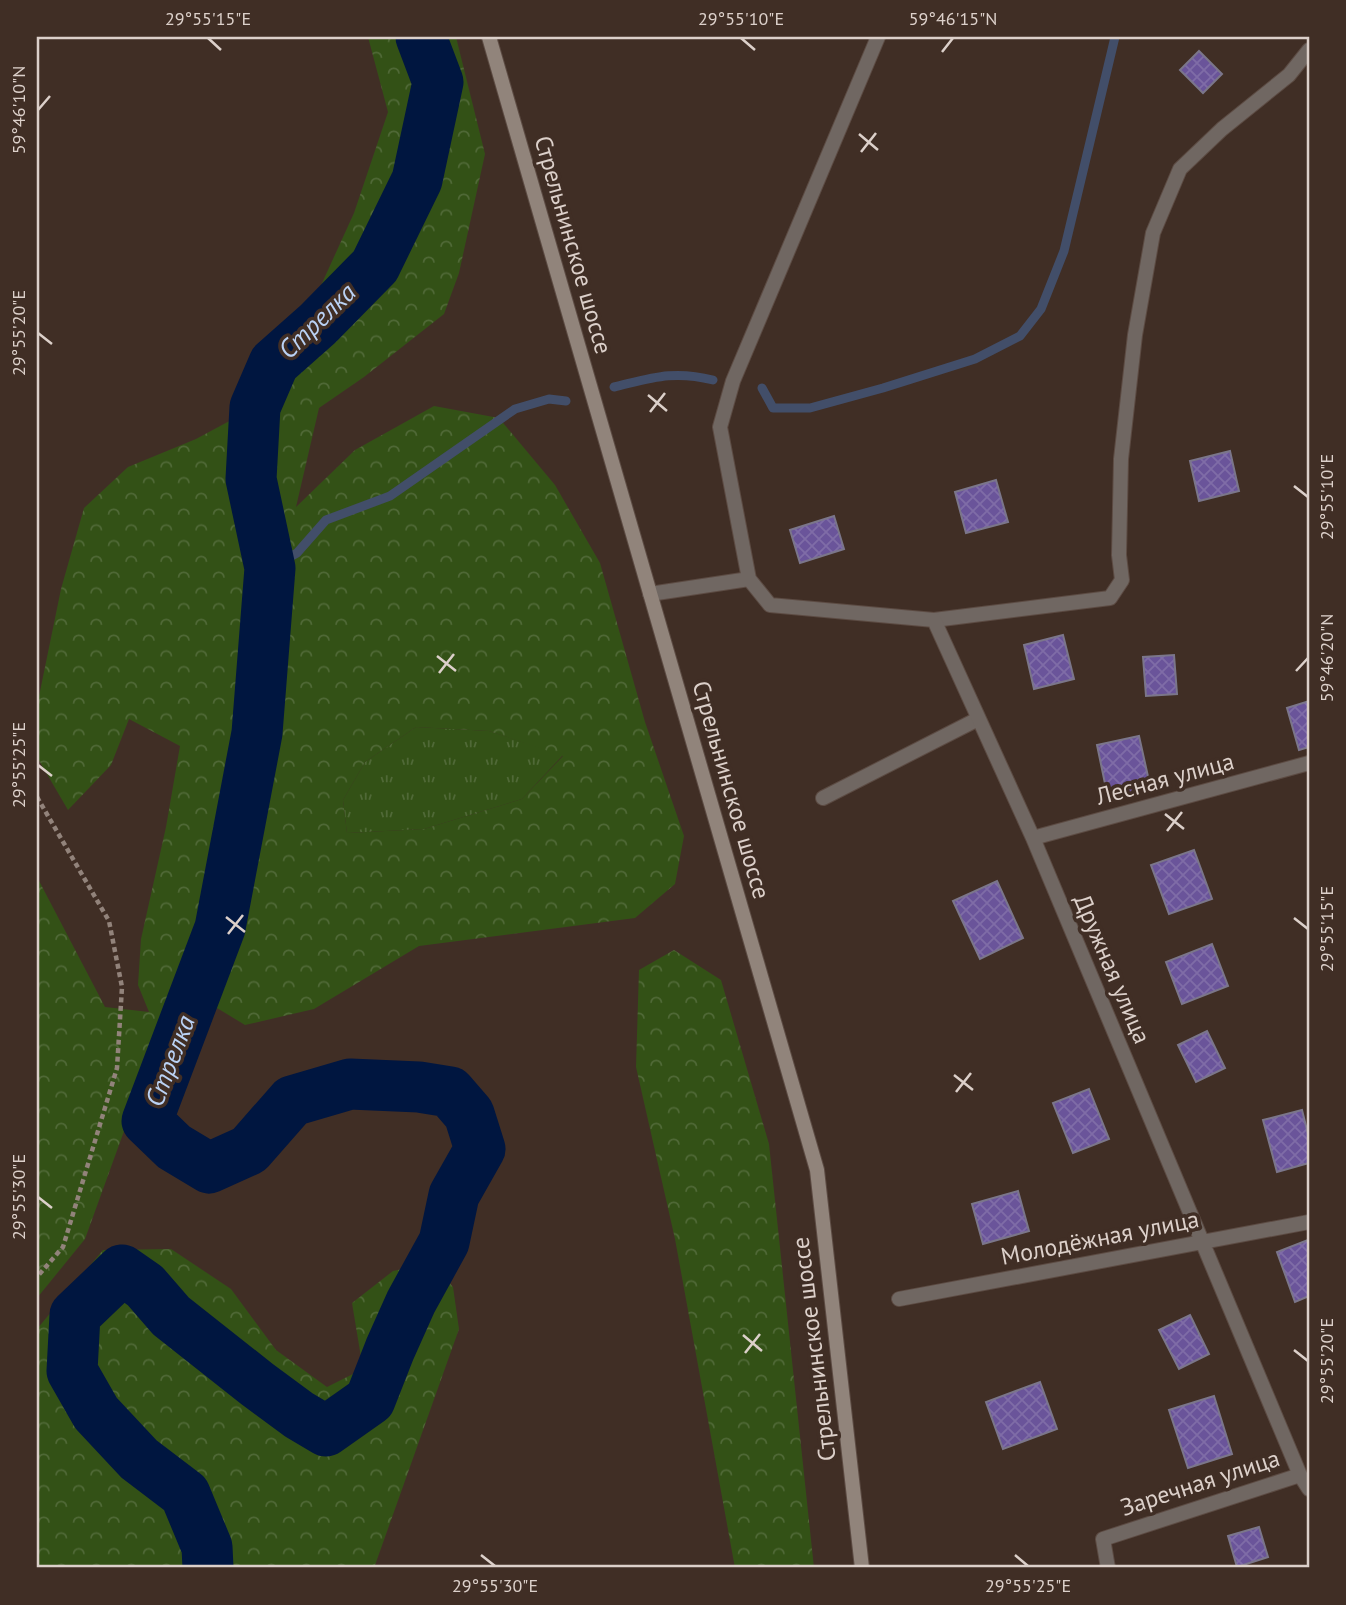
<svg xmlns="http://www.w3.org/2000/svg" width="1346" height="1605" font-family="'PT Sans',sans-serif">
<style>
.grass{fill:url(#grass-tufts)}
.forest{fill:url(#forest-crowns);fill-rule:evenodd}
.lines{fill:none;stroke-linecap:round;stroke-linejoin:round}
.stream{stroke:#424e69;stroke-width:9}
.river{stroke:#001640;stroke-width:51}
.building{fill:url(#building-cross-hatch);stroke:#7b768a;stroke-width:2}
.service-casing{stroke:#5c4b43;stroke-width:16}
.minor-casing{stroke:#5c4b43;stroke-width:16}
.secondary-casing{stroke:#5c4b43;stroke-width:16}
.path{stroke:#92837b;stroke-width:4.5;stroke-dasharray:5 3.5;stroke-linecap:butt}
.service{stroke:#706762;stroke-width:14}
.minor{stroke:#706762;stroke-width:14}
.secondary{stroke:#91847b;stroke-width:14}
.ticks{fill:none;stroke:#dcd0ca;stroke-width:2.5}
.labels{text-anchor:middle;stroke-width:7;stroke-linejoin:round;paint-order:stroke}
.street-label{font-size:24px;fill:#dcd0ca;stroke:#402e25}
.water-label{font-size:26px;font-style:italic;fill:#bad2f5;stroke:#402e25}
.neatline{fill:none;stroke:#dcd0ca;stroke-width:2.5}
.ticks-label{font-size:18px;text-anchor:middle;fill:#dcd0ca}
</style>
<defs>
<pattern id="grass-tufts" width="24" height="20" patternUnits="userSpaceOnUse" patternTransform="scale(1.75)"><rect width="24" height="20" fill="#335116"/><path d="M3 7l-1-3M5 7V3M7 7l1-3M15 17l-1-3M17 17v-4M19 17l1-3" fill="none" stroke="#506937"/></pattern>
<pattern id="forest-crowns" width="20" height="18" patternUnits="userSpaceOnUse" patternTransform="scale(1.75)"><rect width="20" height="18" fill="#335116"/><path d="M2 6a3 3 0 1 1 6 0M12 15a3 3 0 1 1 6 0" fill="none" stroke="#506937"/></pattern>
<pattern id="building-cross-hatch" width="8" height="8" patternUnits="userSpaceOnUse" patternTransform="scale(1.75)"><rect width="8" height="8" fill="#6a549a"/><path d="M0 0l8 8M0 8l8-8" fill="none" stroke="#7f6ca7"/></pattern>
</defs>
<rect width="100%" height="100%" fill="#402e25"/>
<path class="grass" d="M416 727 489 731 563 755 522 799 424 829 347 833 343 800 365 762Z"/>
<path class="forest" d="M368 37H456L485 154 459 273 444 314 364 377 319 408 296 507 355 450 434 406 499 418 555 485 600 563 645 722 684 836 675 884 635 918 419 946 314 1009 245 1025 217 1008 179 1072 132 1109 85 1239 37 1298V877L105 1007 149 1012 138 985 141 939 166 827 180 746 129 719 111 765 68 810 37 757V706L61 589 84 508 128 467 196 439 235 418 318 292 354 213 388 112ZM416 727 489 731 563 756 522 799 424 829 347 833 343 800 365 762Z
M674 950 721 980 769 1144 814 1568H735L675 1239 636 1067 639 970Z
M171 1249 231 1289 276 1350 327 1387 363 1369 352 1303 393 1271 432 1263 453 1287 459 1329 374 1568H37V1329L103 1250Z"/>
<g class="lines">
<path class="stream" d="M614 387C652 378 673 370 713 380
M762 388 773 408H810L883 388 975 359 1020 336 1041 309 1064 251 1115 37
M270 568 297 553 326 520 390 496 515 409 549 399 566 401"/>
<path class="river" d="M208 1568 207 1547 185 1494 139 1459 96 1413 72 1371 75 1315 122 1270 145 1286 171 1316 257 1384 299 1415 326 1431 370 1400 390 1349 411 1302 444 1242 454 1195 480 1149 469 1114 450 1092 419 1087 350 1084 292 1101 249 1150 209 1168 174 1147 147 1121 220 928 257 733 270 568 251 479 255 407 274 363 318 324 375 266 417 180 438 82 421 37"/>
</g>
<path class="building" d="M1199 51 1222 74 1203 93 1180 70Z
M1230 451 1239 491 1199 501 1190 461Z
M996 480 1008 522 966 533 955 492Z
M834 516 844 549 800 563 790 530Z
M1063 635 1074 679 1034 689 1024 645Z
M1174 655 1177 694 1146 696 1143 657Z
M1309 701V747L1299 750 1287 708Z
M1139 736 1151 790 1108 798 1097 745Z
M1194 850 1212 899 1169 914 1151 865Z
M997 881 1023 938 980 959 953 901Z
M1212 944 1228 986 1182 1004 1166 962Z
M1207 1031 1225 1068 1196 1082 1178 1045Z
M1089 1089 1109 1139 1073 1153 1053 1103Z
M1302 1110 1309 1138V1163L1277 1172 1263 1120Z
M1018 1191 1029 1231 983 1244 972 1204Z
M1308 1240 1309 1296 1295 1302 1277 1252Z
M1190 1315 1209 1354 1179 1369 1159 1330Z
M1040 1382 1057 1429 1003 1449 986 1402Z
M1214 1396 1232 1454 1188 1468 1169 1410Z
M1259 1527 1268 1557 1237 1567 1228 1536Z"/>
<g class="lines">
<g class="service-casing">
<path id="service" d="M934 620 1110 598 1122 580 1119 555 1121 459 1135 335 1153 233 1180 169 1222 129 1289 75 1309 50
M823 798 978 719"/>
</g>
<g class="minor-casing">
<path id="minor" d="M749 579 720 427 733 381 878 37
M650 594 749 579 770 605 934 620 1033 838 1300 1475 1309 1489
M1033 838 1309 763
M899 1299 1309 1222
M1108 1568 1103 1539 1300 1475"/>
</g>
<g class="secondary-casing">
<path id="secondary" d="M489 37 817 1170 862 1568"/>
</g>
<path class="path" d="M37 797 109 921 122 987 117 1068 63 1247 37 1277"/>
<use href="#service" class="service"/>
<use href="#minor" class="minor"/>
<use href="#secondary" class="secondary"/>
</g>
<path class="ticks" d="M208 38 221 50M741 38 755 50M942 52 953 38M38 110 50 96M859 134 878 150M861 152 876 133M38 333 52 344M648 395 667 411M650 412 665 393M1294 486 1308 497M437 656 456 671M1296 671 1308 658M439 673 454 654M38 765 52 776M1165 814 1184 829M1167 831 1182 812M226 917 245 932M1294 918 1308 929M228 934 243 915M954 1075 973 1090M956 1092 971 1073M38 1197 52 1208M743 1335 762 1351M1294 1350 1308 1361M745 1353 760 1334M481 1555 495 1566M1015 1555 1028 1566"/>
<g class="labels">
<g class="street-label">
<text transform="translate(573 245) rotate(74)" y="8">Стрельнинское шоссе</text>
<text transform="translate(1165 779) rotate(-15)" y="8">Лесная улица</text>
<text transform="translate(731 790) rotate(74)" y="8">Стрельнинское шоссе</text>
<text transform="translate(1112 969) rotate(67)" y="8">Дружная улица</text>
<text transform="translate(1100 1238) rotate(-11)" y="8">Молодёжная улица</text>
<text transform="translate(814 1349) rotate(-97)" y="8">Стрельнинское шоссе</text>
<text transform="translate(1200 1483) rotate(-18)" y="8">Заречная улица</text>
</g>
<g class="water-label">
<text transform="translate(317 321) rotate(-44)" y="9">Стрелка</text>
<text transform="translate(170 1061) rotate(-69)" y="9">Стрелка</text>
</g>
</g>
<rect width="1346" height="1605" fill="none" stroke="#402e25" stroke-width="77"/>
<rect x="38" y="38" width="1270" height="1528" class="neatline"/>
<g class="ticks-label">
<text x="208" y="25">29°55'15"E</text>
<text x="741" y="25">29°55'10"E</text>
<text x="953" y="25">59°46'15"N</text>
<text transform="translate(19 110) rotate(-90)" y="6">59°46'10"N</text>
<text transform="translate(19 333) rotate(-90)" y="6">29°55'20"E</text>
<text transform="translate(1327 497) rotate(-90)" y="6">29°55'10"E</text>
<text transform="translate(1327 658) rotate(-90)" y="6">59°46'20"N</text>
<text transform="translate(19 765) rotate(-90)" y="6">29°55'25"E</text>
<text transform="translate(1327 929) rotate(-90)" y="6">29°55'15"E</text>
<text transform="translate(19 1197) rotate(-90)" y="6">29°55'30"E</text>
<text transform="translate(1327 1361) rotate(-90)" y="6">29°55'20"E</text>
<text x="495" y="1592">29°55'30"E</text>
<text x="1028" y="1592">29°55'25"E</text>
</g>
</svg>
